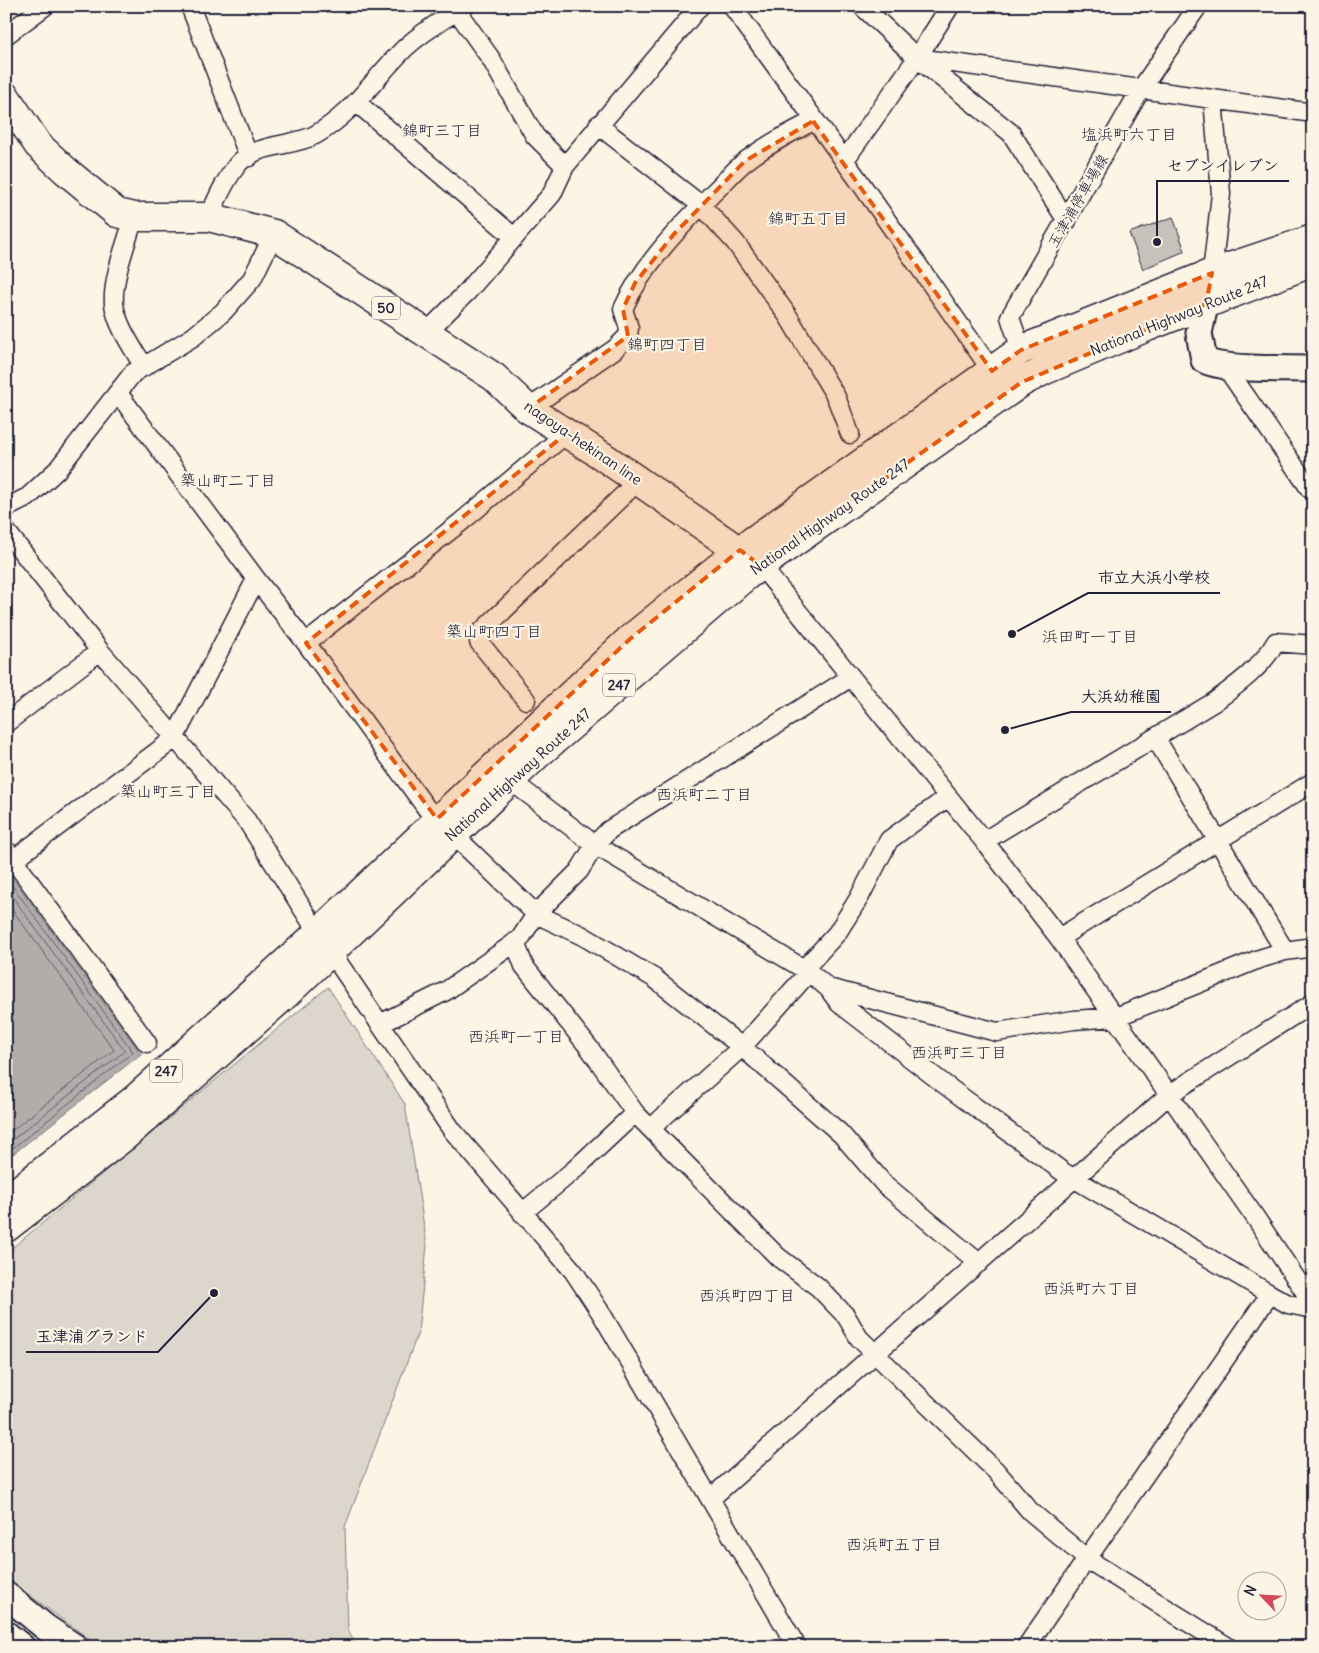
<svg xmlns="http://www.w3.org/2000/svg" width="1319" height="1653" font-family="Delius,'Klee One',sans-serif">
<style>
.green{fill:#dcd6cc;stroke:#7f7c84}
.water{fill:#b2adab;stroke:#78757e}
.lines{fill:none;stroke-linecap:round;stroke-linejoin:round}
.shore{stroke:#5c5a68;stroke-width:1}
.building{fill:#c6c1bb;stroke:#22223b}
.street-casing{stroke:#22223b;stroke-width:21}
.secondary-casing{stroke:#22223b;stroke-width:29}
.primary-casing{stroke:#22223b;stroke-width:31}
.highway-casing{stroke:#22223b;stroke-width:31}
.street{stroke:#fcf5e5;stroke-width:18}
.secondary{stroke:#fcf5e5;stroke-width:25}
.primary{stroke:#fcf5e5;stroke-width:28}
.highway{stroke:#fcf5e5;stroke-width:28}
.marked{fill:#e8590c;fill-opacity:0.2;stroke:#e8590c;stroke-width:4;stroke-dasharray:10 6;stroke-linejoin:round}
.labels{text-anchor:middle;stroke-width:4.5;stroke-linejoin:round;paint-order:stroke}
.shield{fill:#fcf5e5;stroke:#63616e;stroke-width:1}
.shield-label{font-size:14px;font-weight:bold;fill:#22223b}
.street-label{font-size:15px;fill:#22223b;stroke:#fcf5e5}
.neighbourhood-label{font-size:16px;fill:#22223b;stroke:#fcf5e5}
.leader{fill:none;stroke:#22223b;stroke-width:2}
.callout-dot{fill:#22223b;stroke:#fcf5e5;stroke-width:2}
.callout-label{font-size:16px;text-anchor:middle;font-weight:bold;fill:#22223b;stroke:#fcf5e5;stroke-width:4.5;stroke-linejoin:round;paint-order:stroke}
</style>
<rect width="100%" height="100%" fill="#fcf5e5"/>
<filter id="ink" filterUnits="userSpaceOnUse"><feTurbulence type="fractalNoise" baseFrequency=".02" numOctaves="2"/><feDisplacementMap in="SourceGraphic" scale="10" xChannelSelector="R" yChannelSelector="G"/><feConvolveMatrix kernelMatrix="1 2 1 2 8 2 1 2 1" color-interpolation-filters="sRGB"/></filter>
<g filter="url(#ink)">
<path class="green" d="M328 987 405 1104 427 1246 418 1333 345 1527 348 1629 356 1647H100L17 1586 6 1576V1253Z"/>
<path class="water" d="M6 869 141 1054 13 1154 6 1151Z"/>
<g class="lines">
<path class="shore" d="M6 877 133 1052 14 1147H6
M6 888 125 1051 12 1140H6
M6 901 114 1050 10 1132 6 1133"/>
</g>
<path class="building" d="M1173 217 1185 251 1143 269 1129 233Z"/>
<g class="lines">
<g class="street-casing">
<path id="street" d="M190 6 249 157
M732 6 857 178 992 371
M862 6 917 58 1011 133 1067 221
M457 11 491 59 535 136 565 166
M6 35 45 6
M917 58 1313 113
M356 102 514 237
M598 125 701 205 735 242 788 316 836 397 850 434
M844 161 917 58 950 6
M134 217C127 242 112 278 114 304 117 326 133 348 144 367
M209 217C217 199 225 180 238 164 256 143 292 147 315 135 353 114 375 77 405 48 422 32 445 18 465 6
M1212 273 1221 194 1213 99
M425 334 467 292 552 194 565 166 700 6
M1021 350 1010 317 1141 89 1198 6
M1225 366 1310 489 1313 490
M118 393 256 579 306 643 427 809 437 819 536 914 583 936 654 978 742 1047 841 1134 884 1184 979 1263
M528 409 615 349 628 336 629 328 623 309C643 264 680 227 714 192 725 182 735 169 747 160 768 144 790 133 813 121
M6 508 28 497 57 470 133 373 193 337 223 312 252 279 274 234
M6 531 100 651 247 821 318 933 452 1130 574 1272 601 1313 797 1647
M761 566 984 841 1059 938 1255 1217 1313 1304
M306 643 461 522 567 433
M526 700 479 642V634L639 480
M6 723 100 651
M1156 739 1285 951
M510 780 595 845 809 972 828 988 839 1003 944 1084 1063 1172 1270 1294 1288 1304 1313 1309
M984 841 1214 702C1237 685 1261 668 1276 642L1313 645
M7 851 147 1043
M13 860 174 739 256 579
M1059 938 1313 782
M515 942 524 966 590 1049 635 1113 778 1257 818 1287 846 1316 859 1338 996 1471 1030 1511 1087 1559 1228 1647
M804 969 837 933 859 898 889 840 948 797
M828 988 997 1032 1074 1020 1116 1017 1259 959 1285 951 1313 947
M380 1024 446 991 520 939 536 914 579 871 595 845 609 830 851 677
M651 1128 742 1047 809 972
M522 1213 574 1170 635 1113
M710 1499 1170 1094 1313 1003
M1026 1647 1270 1294"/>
</g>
<g class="secondary-casing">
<path id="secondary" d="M1209 288 1199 333 1204 360C1223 371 1288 368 1313 369
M6 1595 45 1627 75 1647
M6 1634 22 1647"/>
</g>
<g class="primary-casing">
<path id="primary" d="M6 97 38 145 66 171 117 213 134 217H209L274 234 494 377 528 409 601 455 758 564"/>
</g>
<g class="highway-casing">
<path id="highway" d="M6 1200 135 1099 318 933 630 639 740 550 1021 350 1212 273 1313 239
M6 1228 124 1137 283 997 537 755 746 576 1022 382 1045 370 1147 327 1313 262"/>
</g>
<use href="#street" class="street"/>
<use href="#secondary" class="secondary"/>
<use href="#primary" class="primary"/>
<use href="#highway" class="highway"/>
</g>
</g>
<path class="marked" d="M813 121 992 371 1021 350 1212 273 1206 304 1022 382 761 566 740 550 630 639 437 819 306 643 567 433 528 409 628 336 623 309 635 283 674 234 745 161Z"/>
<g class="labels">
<g class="shield">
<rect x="372" y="296.5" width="28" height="23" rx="4"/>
<rect x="603" y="673.5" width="32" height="23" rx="4"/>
<rect x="150" y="1059.5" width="32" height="23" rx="4"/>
</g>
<g class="shield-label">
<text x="386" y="313">50</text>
<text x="619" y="690">247</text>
<text x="166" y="1076">247</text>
</g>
<g class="street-label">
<text transform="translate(1078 201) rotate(-60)" y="5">玉津浦停車場線</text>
<text transform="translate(1179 316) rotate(-22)" y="5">National Highway Route 247</text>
<text transform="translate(583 443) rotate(34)" y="5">nagoya-hekinan line</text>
<text transform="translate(830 517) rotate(-35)" y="5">National Highway Route 247</text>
<text transform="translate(518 775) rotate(-42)" y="5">National Highway Route 247</text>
</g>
<g class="neighbourhood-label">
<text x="442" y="136">錦町三丁目</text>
<text x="1129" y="140">塩浜町六丁目</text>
<text x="808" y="224">錦町五丁目</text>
<text x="667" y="350">錦町四丁目</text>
<text x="228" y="486">築山町二丁目</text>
<text x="494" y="637">築山町四丁目</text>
<text x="1090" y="642">浜田町一丁目</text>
<text x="168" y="797">築山町三丁目</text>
<text x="704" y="800">西浜町二丁目</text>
<text x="516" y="1042">西浜町一丁目</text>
<text x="959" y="1058">西浜町三丁目</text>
<text x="1091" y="1294">西浜町六丁目</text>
<text x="747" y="1301">西浜町四丁目</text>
<text x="894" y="1550">西浜町五丁目</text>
</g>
</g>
<path class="leader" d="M1157 242L1157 181H1289M1012 634L1088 593H1220M1005 730L1071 712H1171M214 1293L158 1352H26"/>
<g class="callout-dot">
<circle cx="1157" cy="242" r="5"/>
<circle cx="1012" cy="634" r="5"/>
<circle cx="1005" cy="730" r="5"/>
<circle cx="214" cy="1293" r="5"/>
</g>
<g class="callout-label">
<text x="1223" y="171">セブンイレブン</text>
<text x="1154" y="583">市立大浜小学校</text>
<text x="1121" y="702">大浜幼稚園</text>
<text x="92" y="1342">玉津浦グランド</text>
</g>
<rect width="1319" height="1653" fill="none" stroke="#fcf5e5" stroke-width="25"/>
<rect x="12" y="12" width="1294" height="1628" fill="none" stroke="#22223b" stroke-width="2" filter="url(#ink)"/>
<g transform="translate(1262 1596) rotate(295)"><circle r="24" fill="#fcf5e5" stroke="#a5a1a1"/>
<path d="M0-4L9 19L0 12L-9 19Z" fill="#d1495b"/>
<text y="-8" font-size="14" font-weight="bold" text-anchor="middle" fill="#22223b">N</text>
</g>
</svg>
